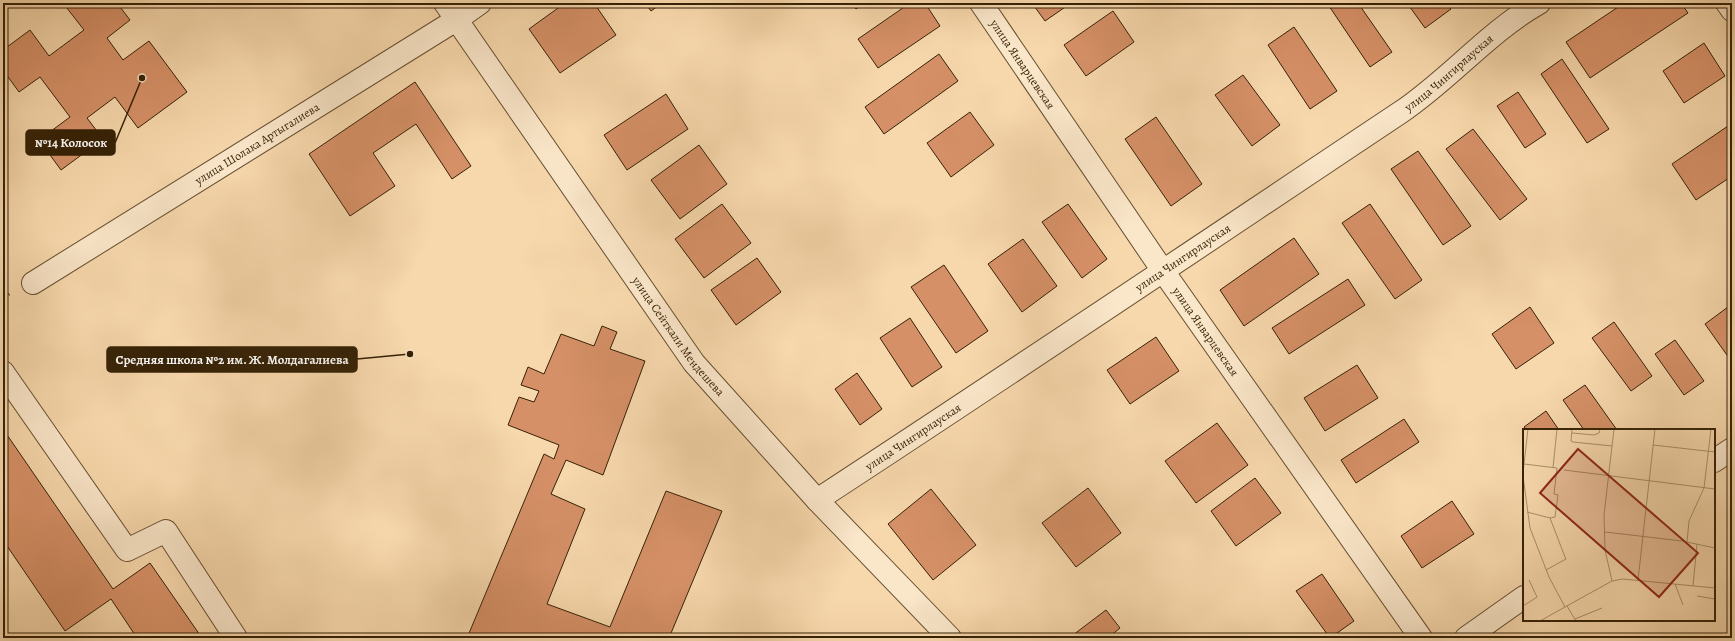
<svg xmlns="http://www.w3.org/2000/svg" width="1735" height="641" font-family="Alegreya,serif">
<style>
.building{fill:#d69067;stroke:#352106}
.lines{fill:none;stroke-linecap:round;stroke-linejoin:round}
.minor-casing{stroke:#664f30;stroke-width:24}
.path{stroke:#352106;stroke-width:2.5;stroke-dasharray:1 2;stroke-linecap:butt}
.minor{stroke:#fae6c9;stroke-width:22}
.labels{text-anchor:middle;stroke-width:3;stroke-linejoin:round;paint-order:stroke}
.street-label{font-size:12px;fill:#352106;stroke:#fae6c9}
.inset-road{fill:none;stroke:#a98f6a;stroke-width:1}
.view{fill:#8f2418;fill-opacity:0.15;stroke:#8f2418;stroke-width:2}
.inset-edge{fill:none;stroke:#352106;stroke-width:2}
.leader{fill:none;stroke:#352106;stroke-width:1.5}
.callout-dot{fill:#352106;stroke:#fae6c9;stroke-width:1.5}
.callout{fill:#352106;stroke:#352106;stroke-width:1.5}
.callout-label{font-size:13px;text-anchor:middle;font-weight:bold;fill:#fff}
</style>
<rect width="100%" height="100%" fill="#f7d8ac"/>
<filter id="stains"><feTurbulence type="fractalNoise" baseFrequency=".005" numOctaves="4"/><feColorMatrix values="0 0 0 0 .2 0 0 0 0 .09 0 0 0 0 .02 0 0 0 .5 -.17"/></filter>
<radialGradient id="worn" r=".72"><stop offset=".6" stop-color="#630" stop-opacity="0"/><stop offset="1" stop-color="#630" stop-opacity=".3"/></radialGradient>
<path class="building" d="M63 3H117L130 20 107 38 123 60 149 41 187 92 138 128 115 97 87 118 103 139 61 170 39 140 70 117 40 77 19 92 3 70V50L30 30 49 56 84 30Z
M565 3H594L616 35 560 73 529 29Z
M645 3H662L651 11Z
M851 3H864L856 9Z
M910 3H925L940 26 878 68 858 39Z
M1032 3H1071L1045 21Z
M1327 3H1358L1392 52 1370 67Z
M1407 3H1446L1451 9 1425 28Z
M1624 3H1681L1688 13 1590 78 1566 42Z
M1113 11 1134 42 1086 76 1064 45Z
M1294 27 1337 91 1310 109 1268 45Z
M1704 43 1725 76 1684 103 1663 71Z
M939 54 958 81 884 134 865 107Z
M1562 59 1609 129 1587 143 1541 74Z
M1243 75 1280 125 1252 146 1215 95Z
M415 82 471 166 452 179 416 124 373 153 395 186 350 216 309 154Z
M1518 92 1546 134 1525 148 1497 106Z
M666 94 688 129 627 170 604 135Z
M970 112 994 145 951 177 927 143Z
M1156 117 1202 184 1171 206 1125 139Z
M1731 124 1732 176 1696 200 1672 164Z
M1473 129 1527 199 1500 220 1446 149Z
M699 145 727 184 680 219 651 180Z
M1418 151 1471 226 1443 245 1391 169Z
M722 204 751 243 704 278 675 239Z
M1068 204 1107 259 1082 278 1042 222Z
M1370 204 1422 280 1395 299 1342 223Z
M1294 238 1319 274 1244 326 1220 290Z
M1023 239 1057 286 1022 312 988 264Z
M757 258 781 292 736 325 711 290Z
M944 265 988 331 956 353 911 287Z
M1348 279 1365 305 1289 354 1272 328Z
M1732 304V356L1729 358 1705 324Z
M1530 307 1554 343 1516 369 1492 334Z
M910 318 942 367 912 387 880 338Z
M1614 322 1652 376 1631 391 1592 338Z
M602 326 617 332 610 349 645 361 603 475 566 460 551 494 585 509 547 604 610 627 666 491 722 511 669 638H467L544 454 554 459 559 445 508 425 519 397 534 402 539 391 521 385 528 367 544 374 561 334 594 346Z
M1156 337 1179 371 1130 404 1107 370Z
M1675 340 1704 381 1684 395 1655 354Z
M1357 365 1378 398 1325 431 1304 398Z
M857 373 882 409 860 425 835 389Z
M1585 385 1617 430H1584L1563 400Z
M1546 411 1559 430H1527L1524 427Z
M1404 419 1419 442 1356 483 1341 460Z
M1217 423 1248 465 1196 503 1165 461Z
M3 429 113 589 150 563 202 638H137L111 599 65 631 3 540Z
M1255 478 1281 513 1236 546 1211 511Z
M1088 488 1121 533 1076 567 1042 523Z
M931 489 976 545 933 580 888 524Z
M1452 501 1474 534 1422 568 1401 536Z
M1322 574 1354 621 1330 638 1296 591Z
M1106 610 1120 628 1108 638H1069Z
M1215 634 1218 638H1209Z"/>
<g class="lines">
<g class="minor-casing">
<g id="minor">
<path id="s1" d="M445 3 694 363 817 500 950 638"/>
<path id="s2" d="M981 3 1163 271 1421 638"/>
<path d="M1727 3 1732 10"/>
<path id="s3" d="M33 283 456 20 480 3"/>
<path d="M3 372 127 550 166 531 236 638"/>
<path d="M1714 461 1732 449"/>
<path id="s4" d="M817 500C1013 372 1206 242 1401 112 1450 79 1488 32 1539 3"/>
<path d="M1466 638 1524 597"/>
</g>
</g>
<path class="path" d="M3 297 10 294"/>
<use href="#minor" class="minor"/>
</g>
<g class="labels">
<g class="street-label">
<text dy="4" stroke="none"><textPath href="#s2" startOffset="74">улица Январцевская</textPath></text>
<text dy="4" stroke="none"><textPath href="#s4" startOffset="763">улица Чингирлауская</textPath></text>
<text dy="4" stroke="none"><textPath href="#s3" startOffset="264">улица Шолака Артыгалиева</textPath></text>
<text dy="4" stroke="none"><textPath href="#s4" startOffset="439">улица Чингирлауская</textPath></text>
<text dy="4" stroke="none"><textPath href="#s2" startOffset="398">улица Январцевская</textPath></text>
<text dy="4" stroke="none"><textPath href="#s1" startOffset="407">улица Сейткали Мендешева</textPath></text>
<text dy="4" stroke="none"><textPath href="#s4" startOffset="115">улица Чингирлауская</textPath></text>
</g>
</g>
<g transform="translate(1523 429)">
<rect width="192" height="192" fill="#f7d8ac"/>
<path class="inset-road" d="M49 0 48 12 50 13 89 17M49 4 71 6 76 4 77 0M130 16 192 23M1 35 34 39 31 65 35 66 32 88 27 89M30 39 34 0M41 41 192 60M0 44 5 0M0 47 7 99 26 148 42 178 17 192M4 83 27 89 42 128 43 130 23 141M82 103 159 112 192 119M164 113 166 92 181 59 188 0M115 151 132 0M89 152 82 121 81 86 91 0M152 155 160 176M170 157 174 115M174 167 192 170M0 177 14 168 6 151M44 177 53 192M42 178 89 152 100 150 192 159M52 190 79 179"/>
<path class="view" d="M55 20 175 124 136 168 17 64Z"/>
<rect width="192" height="192" class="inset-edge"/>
</g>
<path class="leader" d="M142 78L115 143M410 354L357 359"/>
<g class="callout-dot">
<circle cx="142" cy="78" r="4"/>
<circle cx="410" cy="354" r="4"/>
</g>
<g class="callout">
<rect x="26" y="130" width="89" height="25" rx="4"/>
<rect x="107" y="347" width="250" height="25" rx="4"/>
</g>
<g class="callout-label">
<text x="71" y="147">№14 Колосок</text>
<text x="232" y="364">Средняя школа №2 им. Ж. Молдагалиева</text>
</g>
<rect width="1735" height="641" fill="none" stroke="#f7d8ac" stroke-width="16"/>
<rect x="4" y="4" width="1727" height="633" fill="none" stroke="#352106" stroke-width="2"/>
<rect x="8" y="8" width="1719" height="625" fill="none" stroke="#352106"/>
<rect width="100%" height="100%" filter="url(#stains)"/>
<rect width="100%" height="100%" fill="url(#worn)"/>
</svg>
